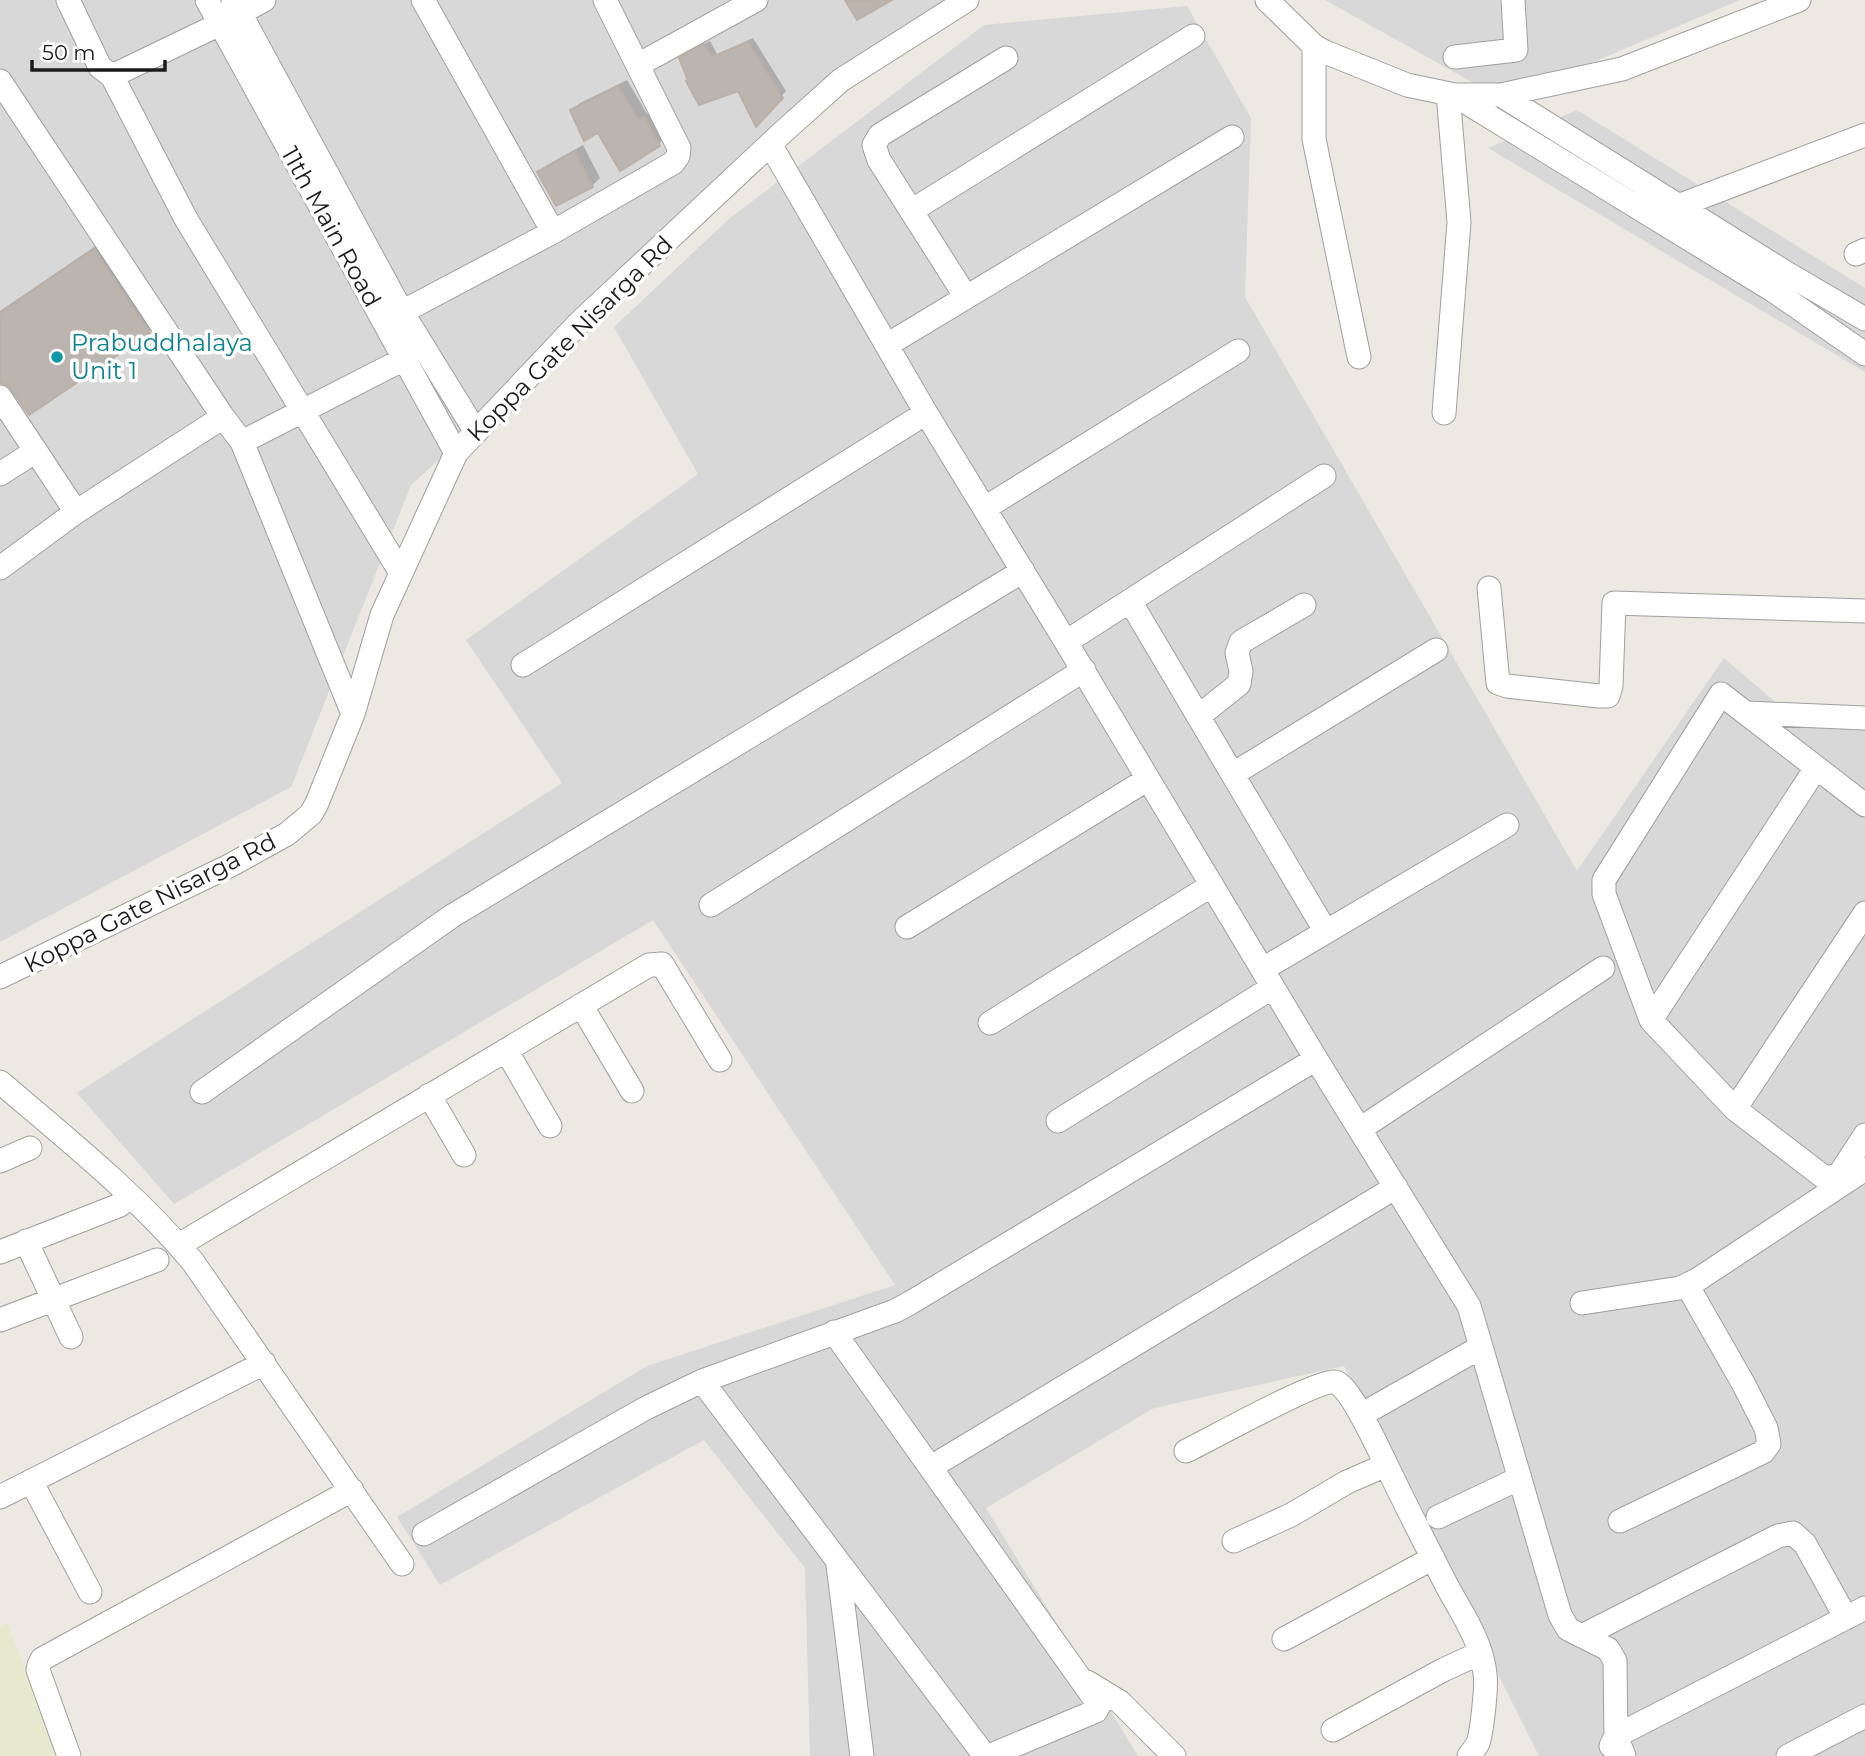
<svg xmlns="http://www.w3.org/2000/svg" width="1865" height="1756" font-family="Montserrat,sans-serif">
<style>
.residential{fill:#d9d8d8}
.farmland{fill:#e7e9ce}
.shadow{fill:#0003}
.building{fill:#bcb5af;stroke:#bcb0a6;stroke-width:2}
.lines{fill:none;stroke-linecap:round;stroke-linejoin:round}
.minor-casing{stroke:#9f9f9f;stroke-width:25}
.minor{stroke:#fff;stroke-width:23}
.culture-dot{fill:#0f9aa8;stroke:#fff;stroke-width:2.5}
.labels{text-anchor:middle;stroke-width:7;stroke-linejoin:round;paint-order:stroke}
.street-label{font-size:24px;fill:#1b1b1b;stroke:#fff}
.culture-label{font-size:24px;fill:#0d838f;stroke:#fff;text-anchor:start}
</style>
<rect width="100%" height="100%" fill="#ece9e2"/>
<path class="residential" d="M0 0H943L411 485 291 787 0 942Z
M1325 0H1740L1504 100Z
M1187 6 1251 118 1245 297 1577 871 1724 658 1795 719 1865 726V1756H1539L1344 1366 1154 1408 986 1508 1138 1756H810L805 1568 704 1440 440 1585 397 1517 647 1366 895 1285 653 920 174 1204 77 1093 562 783 466 640 698 474 614 327 730 218 984 25Z
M1577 110 1865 288V372L1488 148Z"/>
<path class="farmland" d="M7 1623 58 1756H0V1627Z"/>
<path class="shadow" d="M753 38 786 91 756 124 739 89 690 79 682 59 686 54 710 41 717 54Z
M627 80 647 114 652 111 666 136 659 144 599 131 572 111 580 103Z
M583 145 600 178 592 186 540 172 547 165Z
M106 239 160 321 149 331 29 413 6 383 0 382V311Z"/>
<path class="building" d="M845 0H892L857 20Z
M748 42 783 98 756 127 738 91 699 105 686 81 688 80 679 58 704 44 712 57Z
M618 86 639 120 644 117 660 146 620 171 598 133 584 141 570 110Z
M575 151 593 187 556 206 537 172Z
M94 249 150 333 29 415 11 389 7 385 0 383V313Z"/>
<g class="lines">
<g class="minor-casing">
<path id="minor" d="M68 0 100 67 112 76 186 219 401 573
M207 0 456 453
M233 0 402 312 476 432
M1267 0 1314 46 1325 52 1407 85 1455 95H1501L1622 69 1799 0
M1314 46V139L1359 357
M1455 57 1516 50 1513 0
M638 65 756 0
M112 76 220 24 264 0
M0 81 223 417 242 442 353 714
M1501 95 1788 274 1865 319
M1456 96 1774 291 1865 354
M770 144 926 413 1066 642 1316 1059 1469 1306 1560 1615 1568 1629 1608 1649 1615 1661 1616 1736 1624 1756
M911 211 1193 36
M1669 212 1678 206 1865 135
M553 232 673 163 678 156 679 148 605 0
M1856 254 1865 250
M966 297 879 160 874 145 880 135 1006 58
M389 319 553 232 423 0
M887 345 1232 137
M0 397 76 512
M1444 413 1459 222 1448 94
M242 442 404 359
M0 474 36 451
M985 508 1238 351
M0 568 76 512 223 417
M1489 588 1498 683 1507 686 1599 696H1608L1611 686 1614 603 1865 611
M1130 601 1326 932
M1066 642 1324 476
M523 665 926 413
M1746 713 1865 718
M1199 716 1239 684 1241 671 1237 653 1241 642 1304 605
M1233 774 1436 650
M1865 805 1721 694 1604 880V894L1651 1020 1735 1109 1825 1178 1839 1175 1865 1135
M711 905 1084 670
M907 927 1148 779
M1263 969 1507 825
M0 977 229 866 287 834 311 814 317 803 353 714 382 615 456 453 579 323 783 132 841 80 967 0
M581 1005 632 1091
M1651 1020 1816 768
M990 1023 1212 885
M506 1050 550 1126
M0 1082C67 1139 136 1194 193 1262L402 1564
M202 1092 452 916 1023 571
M429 1095 464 1155
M1735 1109 1865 913
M1058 1121 1273 987
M1360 1129 1603 968
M0 1161 30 1148
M26 1241 71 1337
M179 1245 649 965 662 964 720 1060
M0 1252 120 1205
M1582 1303 1680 1288 1697 1280 1865 1169
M0 1320 157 1260
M834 1332 1099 1705 1096 1711 989 1756
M702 1381 985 1756
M1361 1415 1481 1347
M1186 1451C1209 1440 1318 1379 1335 1382 1349 1384 1378 1448 1385 1462 1405 1504 1426 1545 1447 1586 1462 1614 1482 1642 1485 1674 1487 1685 1482 1732 1478 1743 1476 1747 1472 1752 1469 1756
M931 1467 1396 1187
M31 1481 90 1592
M0 1497 264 1363
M1438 1517 1520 1478
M1620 1521 1763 1452 1769 1444 1766 1428 1743 1383 1687 1285
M424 1534 646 1408 702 1381 895 1311 910 1303 1316 1059
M1234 1541 1291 1515 1347 1482 1386 1465
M838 1565 862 1756
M1582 1636 1778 1536 1793 1533 1805 1544 1846 1618
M1284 1639 1433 1558
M1087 1682 1120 1702 1174 1756
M1333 1730 1443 1670 1480 1653
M1611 1746 1616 1736 1865 1608
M69 1756 38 1670 39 1665 42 1659 352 1490
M1788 1756 1865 1716"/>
</g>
<use href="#minor" class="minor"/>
</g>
<circle class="culture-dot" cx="57" cy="357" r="7"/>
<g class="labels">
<g class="street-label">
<text transform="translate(331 227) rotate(61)" y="8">11th Main Road</text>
<text transform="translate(570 339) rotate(-45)" y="8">Koppa Gate Nisarga Rd</text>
<text transform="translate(150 903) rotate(-27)" y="8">Koppa Gate Nisarga Rd</text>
</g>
<g class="culture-label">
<text x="71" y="351">Prabuddhalaya<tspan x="71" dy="28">Unit 1</tspan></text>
</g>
</g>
<path d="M32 60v10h133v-10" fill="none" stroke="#1b1b1b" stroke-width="3.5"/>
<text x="42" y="60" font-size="21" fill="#1b1b1b" stroke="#ffffff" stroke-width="5" paint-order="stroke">50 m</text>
</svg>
